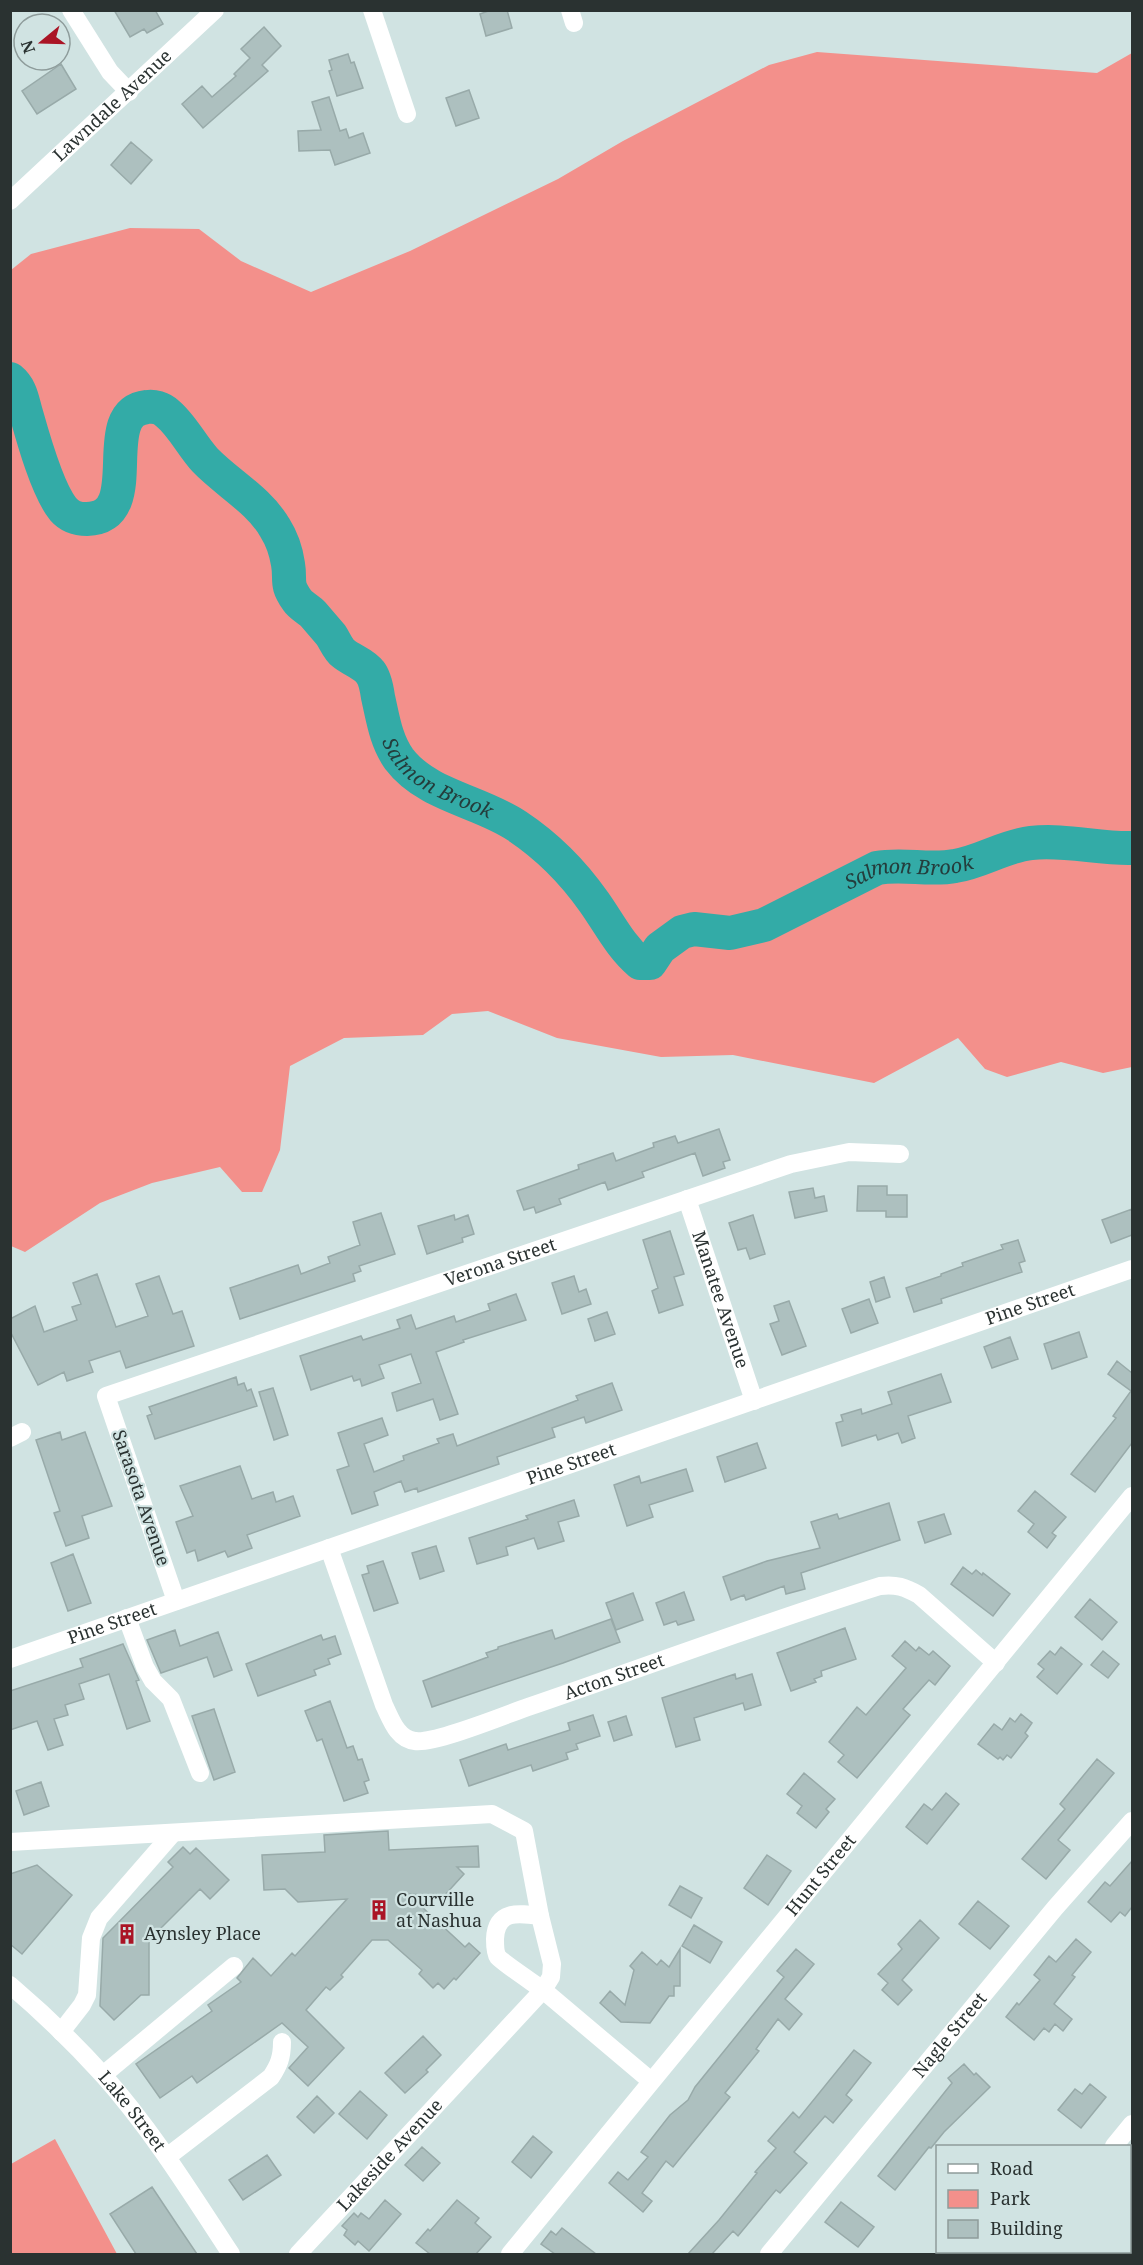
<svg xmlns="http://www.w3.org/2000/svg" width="1143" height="2265" font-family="'Noto Serif',serif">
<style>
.green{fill:#f3908b}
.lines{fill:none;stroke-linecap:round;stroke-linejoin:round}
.river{stroke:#33aba7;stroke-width:34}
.building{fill:#adc0bf;stroke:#98aaa9;stroke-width:1.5}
.minor{stroke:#fff;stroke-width:18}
.labels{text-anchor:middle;stroke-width:4.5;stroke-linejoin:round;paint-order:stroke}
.street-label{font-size:18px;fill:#2a3231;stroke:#d0e3e2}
.poi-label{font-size:18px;fill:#2a3231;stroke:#d0e3e2;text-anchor:start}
.water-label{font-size:20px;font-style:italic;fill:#243d3c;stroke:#d0e3e2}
</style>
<rect width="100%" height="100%" fill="#d0e3e2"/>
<path class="green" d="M817 52 1097 73 1132 53V1067L1103 1073 1061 1062 1007 1077 985 1069 958 1038 874 1083 733 1055 661 1057 557 1038 488 1011 452 1014 423 1035 344 1038 290 1066 280 1150 262 1192H242L220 1167 152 1183 100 1203 25 1252 11 1246V270L31 254 130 228 199 229 241 261 311 292 410 251 558 179 623 141 769 65Z
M55 2139 117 2254H11V2164Z"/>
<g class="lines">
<path class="river" id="s1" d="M10 379C21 388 22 399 26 413 33 438 47 489 63 509 70 517 77 519 87 519 148 517 94 413 147 407 154 406 162 408 167 413 182 425 192 446 205 460 227 483 259 500 275 528 282 539 286 551 288 564 291 581 285 583 297 600 301 606 308 609 313 614 319 621 325 628 331 635 335 641 338 649 343 653 351 660 363 663 370 672 375 678 377 690 378 697 383 719 386 741 399 759 427 796 480 801 517 826 547 846 573 872 594 902 609 923 620 946 640 963H650L660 948 682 932 694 929 730 933 764 925 877 868C903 863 929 871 955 866 981 862 1004 846 1031 843 1065 839 1099 849 1132 848"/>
</g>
<path class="building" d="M114 10H155L163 24 147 33 144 29 130 37Z
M491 10H507L512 28 486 36 480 14Z
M264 27 281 46 262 65 268 71 203 128 182 104 202 86 212 97 236 76 234 74 250 58 241 49Z
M348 54 351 63 354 62 363 88 337 96 329 71 332 70 329 60Z
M61 64 76 89 37 114 22 91Z
M469 90 479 118 456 126 446 98Z
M329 97 340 131 346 129 349 138 363 133 370 153 335 165 330 150 299 151 298 131 321 130 312 102Z
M131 142 152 160 131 184 111 165Z
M719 1129 730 1160 723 1162 725 1168 703 1176 695 1153 642 1172 644 1177 608 1190 605 1182 559 1199 561 1204 536 1213 534 1207 524 1210 517 1191 579 1169 578 1165 613 1153 616 1161 654 1147 653 1143 675 1136 678 1143Z
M858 1186H887V1195H907V1217H886V1211H857Z
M813 1188 815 1198 824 1196 827 1211 795 1218 789 1192Z
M1132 1209V1235L1111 1243 1102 1220Z
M381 1213 395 1254 359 1266 361 1271 353 1274 355 1281 240 1319 230 1288 298 1265 301 1274 330 1263 328 1257 360 1245 353 1222Z
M454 1215 455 1220 468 1215 474 1234 462 1238 463 1242 427 1254 418 1226Z
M753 1215 765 1254 750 1259 746 1248 738 1250 729 1223Z
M670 1231 684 1274 674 1277 683 1305 659 1313 652 1291 658 1288 643 1240Z
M1018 1240 1025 1261 1019 1263 1022 1272 941 1299 942 1303 914 1312 906 1288 941 1276V1274L963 1266 962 1263 1003 1249 1001 1245Z
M97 1274 116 1327 148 1316 136 1284 159 1276 173 1314 182 1311 194 1346 126 1368 120 1351 89 1361 93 1372 67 1381 64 1372 38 1385 10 1331V1319L35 1306 44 1332 77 1320 72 1307 81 1304 73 1283Z
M574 1276 579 1292 586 1289 591 1304 562 1314 552 1283Z
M884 1277 890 1297 876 1302 870 1282Z
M516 1294 526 1320 463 1340 464 1342 436 1352 458 1414 440 1420 433 1399 397 1411 392 1393 421 1383 411 1354 379 1365 384 1378 362 1386 360 1379 354 1381 352 1376 311 1390 300 1356 361 1336 363 1340 400 1328 397 1320 411 1315 416 1329 454 1316 456 1322 490 1310 488 1304Z
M869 1299 878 1323 851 1333 842 1309Z
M789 1301 806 1346 782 1355 770 1324 779 1321 774 1306Z
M607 1312 615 1334 595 1341 588 1319Z
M1079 1332 1087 1357 1052 1369 1044 1344Z
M1010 1337 1018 1359 992 1368 984 1347Z
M1117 1361 1132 1373V1443L1095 1492 1071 1474 1116 1418 1113 1416 1131 1391 1108 1374Z
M941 1374 951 1402 908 1416 915 1438 902 1443 898 1433 878 1440 876 1435 842 1446 836 1423 843 1421 841 1415 861 1409 862 1414 892 1404 888 1392Z
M236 1377 238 1385 244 1383 247 1391 251 1389 257 1406 155 1439 147 1416 152 1414 149 1407Z
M612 1383 622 1410 586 1423 584 1417 552 1428 555 1437 497 1457 499 1464 418 1492 417 1488 405 1492 401 1481 374 1492 378 1505 352 1514 337 1470 349 1466 338 1433 382 1418 388 1435 364 1444 374 1472 404 1460 403 1456 439 1443 437 1439 453 1434 457 1446 578 1400 576 1396Z
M273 1388 288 1435 274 1440 259 1392Z
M60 1432 62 1440 85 1432 112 1506 82 1516 89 1538 66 1546 54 1513 60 1511 36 1440Z
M757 1443 766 1468 725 1482 717 1457Z
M240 1466 252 1499 273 1492 276 1502 293 1496 300 1516 247 1535 252 1548 228 1557 225 1551 198 1561 195 1550 187 1553 176 1522 193 1516 180 1486Z
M686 1469 693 1491 649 1505 653 1517 627 1526 614 1485 639 1476 641 1483Z
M1035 1491 1066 1517 1052 1533 1056 1536 1047 1548 1028 1532 1034 1524 1018 1511Z
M574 1500 579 1516 558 1522 564 1541 538 1549 534 1538 506 1547 508 1555 477 1564 469 1538 528 1519 526 1516Z
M889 1503 900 1540 801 1573 805 1589 786 1594 784 1586 746 1600 744 1595 731 1600 723 1577 767 1561 820 1548 811 1522 837 1514 839 1519Z
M944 1514 951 1534 925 1543 918 1522Z
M436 1546 444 1571 420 1579 412 1553Z
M73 1554 91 1603 68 1611 51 1563Z
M383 1561 398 1603 374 1611 362 1575 369 1573 367 1566Z
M963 1567 972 1574 976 1570 982 1575 983 1573 1010 1594 993 1616 951 1584Z
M684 1592 694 1620 678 1625 676 1621 664 1625 656 1603Z
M633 1593 643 1620 616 1630 606 1603Z
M1090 1599 1117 1622 1102 1640 1075 1617Z
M611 1619 620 1642 563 1663 432 1707 423 1681 488 1657 486 1653 498 1649V1647L552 1630 555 1639Z
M845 1628 856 1659 821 1671 822 1676 814 1679 816 1682 791 1691 777 1653Z
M175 1630 180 1646 218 1632 232 1670 214 1677 207 1657 161 1673 147 1640Z
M321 1635 323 1640 335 1636 341 1654 328 1659 330 1664 314 1670 316 1675 258 1696 246 1664Z
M905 1641 916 1651 919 1647 929 1655 933 1651 950 1666 935 1685 929 1680 903 1709 910 1715 857 1778 838 1762 844 1755 829 1742 857 1707 866 1715 906 1668 892 1656Z
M123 1644 139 1680 136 1681 150 1721 127 1729 109 1674 79 1684 84 1699 65 1705 68 1715 54 1719 63 1745 48 1750 37 1721 10 1730V1691L83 1667 80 1659Z
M1061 1647 1082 1664 1057 1694 1037 1677 1044 1669 1038 1664 1050 1651 1055 1655Z
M1103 1651 1119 1664 1108 1678 1091 1665Z
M735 1674 736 1679 752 1674 761 1705 745 1710 743 1703 694 1718 700 1740 676 1747 662 1698Z
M330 1701 347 1748 353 1746 358 1760 362 1759 369 1780 364 1782 368 1793 344 1801 322 1739 317 1741 305 1711Z
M214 1709 235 1772 214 1780 192 1716Z
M1021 1714 1032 1723 1025 1733 1028 1736 1011 1758 1007 1755 1003 1760 1000 1757 998 1759 978 1744 994 1724 1002 1730 1010 1718 1015 1722Z
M593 1715 600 1736 576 1744 578 1749 566 1753 568 1759 533 1771 531 1765 469 1786 460 1760 506 1744 508 1750 570 1730 568 1723Z
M626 1716 632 1735 614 1741 608 1722Z
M1097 1759 1114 1773 1058 1840 1070 1850 1046 1879 1022 1859 1065 1809 1060 1804Z
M804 1773 835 1799 826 1809 829 1812 816 1828 797 1813 802 1806 787 1794Z
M41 1782 49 1806 24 1815 16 1791Z
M946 1793 959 1804 927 1844 906 1827 924 1804 932 1810Z
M388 1831 389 1850 478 1846 479 1867H457L464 1874 444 1896 408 1894 465 1947 469 1943 480 1953 456 1980 454 1978 444 1989 438 1983 433 1988 419 1974 422 1970 388 1940H372L341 1975 343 1977 330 1990 326 1987 306 2010 344 2048 308 2086 289 2068 308 2047 282 2023 197 2083 192 2076 160 2098 136 2064 212 2011 208 2005 241 1982 237 1978 253 1958 271 1976 292 1953 295 1956 347 1899 298 1902 285 1889 264 1890 262 1855 325 1852 324 1835Z
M183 1847 190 1854 196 1848 229 1880 210 1899 200 1889 149 1940V1995H141L114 2020 100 2006 103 1938 173 1867 168 1862Z
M767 1855 791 1871 768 1905 744 1888Z
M1132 1861V1907L1125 1916 1120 1912 1111 1922 1088 1902 1105 1882 1110 1886Z
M37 1865 72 1895 22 1954 10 1944V1874Z
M680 1886 702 1898 691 1918 669 1905Z
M978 1901 1009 1926 990 1949 959 1924Z
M920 1920 939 1938 902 1980 912 1990 898 2005 882 1990 888 1983 878 1974 902 1949 898 1944Z
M694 1925 722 1942 710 1963 682 1946Z
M1076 1939 1091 1952 1072 1975 1075 1977 1054 2004 1072 2019 1063 2031 1055 2024 1049 2032 1044 2028 1034 2040 1006 2017 1017 2003 1019 2005 1040 1980 1034 1975 1049 1956 1056 1962Z
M680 1949V1986H674V1996H669L650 2023 621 2022 600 2003 610 1991 625 2005 634 1970 630 1966 642 1952 657 1965 661 1960 669 1967Z
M796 1949 814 1964 785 1999 802 2014 789 2030 778 2019 756 2049 759 2051 725 2093 730 2097 673 2167 666 2161 642 2193 652 2201 643 2212 609 2183 618 2172 628 2180 648 2157 641 2152 670 2115 688 2100 695 2087 784 1977 777 1971Z
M423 2036 441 2055 426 2070 428 2072 405 2093 385 2073Z
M854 2050 871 2063 846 2095 852 2100 833 2123 825 2116 794 2152 807 2163 780 2193 776 2190 738 2236 733 2231 712 2254H688L719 2220 757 2173 755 2172 776 2148 768 2141 793 2112 799 2118Z
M964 2064 974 2075 976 2073 990 2087 944 2132 931 2148 929 2147 895 2190 878 2176 952 2083 948 2078Z
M1090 2084 1106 2097 1081 2128 1058 2110 1075 2089 1082 2094Z
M360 2091 387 2115 367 2139 339 2114Z
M317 2096 334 2113 314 2133 297 2117Z
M533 2136 552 2152 531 2178 512 2162Z
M422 2147 440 2163 423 2181 405 2165Z
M267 2155 281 2175 243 2200 229 2180Z
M152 2187 178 2226 197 2254H136L110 2214Z
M385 2200 401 2214 369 2251 358 2241 355 2245 344 2235 347 2230 342 2226 354 2213 358 2217 361 2213 369 2219Z
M457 2200 479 2218 475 2223 491 2237 476 2254H430L416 2243 428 2229 430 2231Z
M841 2202 874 2227 858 2247 825 2222Z
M562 2228 596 2254H555L541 2244 551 2231 556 2235Z"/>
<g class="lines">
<g class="minor">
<path d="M71 10 110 72 129 92"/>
<path d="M372 10 407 114"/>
<path d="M570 10 574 23"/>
<path id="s2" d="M10 201 215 10"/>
<path id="s3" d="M687 1199 754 1401"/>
<path d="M10 1438 22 1432"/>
<path id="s4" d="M329 1548 384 1705C391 1719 397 1739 415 1741 435 1744 505 1715 528 1707 645 1667 762 1623 880 1586 896 1584 905 1587 919 1595L996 1663"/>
<path id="s5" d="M176 1601 106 1396 791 1164 849 1152 900 1154"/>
<path d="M127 1618 145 1667 153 1681 171 1699 200 1773"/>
<path id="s6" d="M10 1659 1132 1269"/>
<path d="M10 1842 492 1814 524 1831 540 1916 552 1964 551 1977 543 1990 651 2081"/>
<path id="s7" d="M10 1985C43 2013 74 2043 103 2075 152 2130 191 2193 231 2254"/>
<path d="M61 2032 82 2005 87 1995 91 1938 99 1918 173 1833"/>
<path d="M103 2075 234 1966"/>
<path d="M1114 2146 1132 2124"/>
<path d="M167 2157 271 2077C279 2065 282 2057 282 2042"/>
<path id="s8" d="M298 2254 543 1990C535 1984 503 1963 498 1957 495 1953 495 1944 495 1939 496 1910 518 1913 540 1916"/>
<path id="s9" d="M510 2254 1132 1496"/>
<path id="s10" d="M769 2254 1055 1908 1132 1821"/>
<path d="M1025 2254 1027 2252"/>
</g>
</g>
<defs>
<g id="building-bare" transform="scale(1.62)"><path d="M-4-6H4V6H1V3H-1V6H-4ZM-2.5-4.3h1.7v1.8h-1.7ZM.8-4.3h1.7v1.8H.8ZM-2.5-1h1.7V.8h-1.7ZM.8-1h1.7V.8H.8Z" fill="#aa1425" stroke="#d0e3e2" stroke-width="2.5" paint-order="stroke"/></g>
</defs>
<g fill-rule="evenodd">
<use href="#building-bare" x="379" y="1910"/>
<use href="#building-bare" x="127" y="1934"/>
</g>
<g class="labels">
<g class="street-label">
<text dy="6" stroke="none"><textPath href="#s2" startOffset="140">Lawndale Avenue</textPath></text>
<text dy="6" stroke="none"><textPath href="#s5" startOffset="633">Verona Street</textPath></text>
<text dy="6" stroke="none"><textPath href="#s3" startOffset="106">Manatee Avenue</textPath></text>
<text dy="6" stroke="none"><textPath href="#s6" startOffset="1080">Pine Street</textPath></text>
<text dy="6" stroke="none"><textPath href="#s6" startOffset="594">Pine Street</textPath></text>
<text transform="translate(141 1498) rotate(71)" y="6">Sarasota Avenue</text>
<text dy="6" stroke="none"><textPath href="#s6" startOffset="108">Pine Street</textPath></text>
<text dy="6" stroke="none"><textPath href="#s4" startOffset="426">Acton Street</textPath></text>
<text dy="6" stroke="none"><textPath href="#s9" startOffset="490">Hunt Street</textPath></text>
<text dy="6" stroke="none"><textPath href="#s10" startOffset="284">Nagle Street</textPath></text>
<text dy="6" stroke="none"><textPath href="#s7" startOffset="176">Lake Street</textPath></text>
<text dy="6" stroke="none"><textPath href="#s8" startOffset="135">Lakeside Avenue</textPath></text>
</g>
<g class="poi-label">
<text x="396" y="1906">Courville<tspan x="396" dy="21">at Nashua</tspan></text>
<text x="144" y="1940">Aynsley Place</text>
</g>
<g class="water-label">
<text dy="7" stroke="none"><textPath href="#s1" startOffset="807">Salmon Brook</textPath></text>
<text dy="7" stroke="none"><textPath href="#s1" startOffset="1383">Salmon Brook</textPath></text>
</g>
</g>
<rect width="1143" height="2265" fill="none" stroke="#2a3231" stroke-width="24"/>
<rect x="936" y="2145" width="195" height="108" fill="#d0e3e2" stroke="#8e9c9b" stroke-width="1.5"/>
<rect x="948" y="2164" width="30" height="9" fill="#ffffff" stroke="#8e9c9b" stroke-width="1.5"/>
<text x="990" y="2175" font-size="18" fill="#2a3231">Road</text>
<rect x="948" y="2190" width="30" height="18" fill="#f3908b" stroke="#8e9c9b" stroke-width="1.5"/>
<text x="990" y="2205" font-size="18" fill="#2a3231">Park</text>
<rect x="948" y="2220" width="30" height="18" fill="#adc0bf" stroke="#8e9c9b" stroke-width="1.5"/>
<text x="990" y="2235" font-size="18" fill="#2a3231">Building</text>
<g transform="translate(42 42) rotate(251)"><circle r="28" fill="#d0e3e2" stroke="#8e9c9b" stroke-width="1.5"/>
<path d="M0-4.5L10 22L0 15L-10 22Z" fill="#aa1425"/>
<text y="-9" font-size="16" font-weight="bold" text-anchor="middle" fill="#2a3231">N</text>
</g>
</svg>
